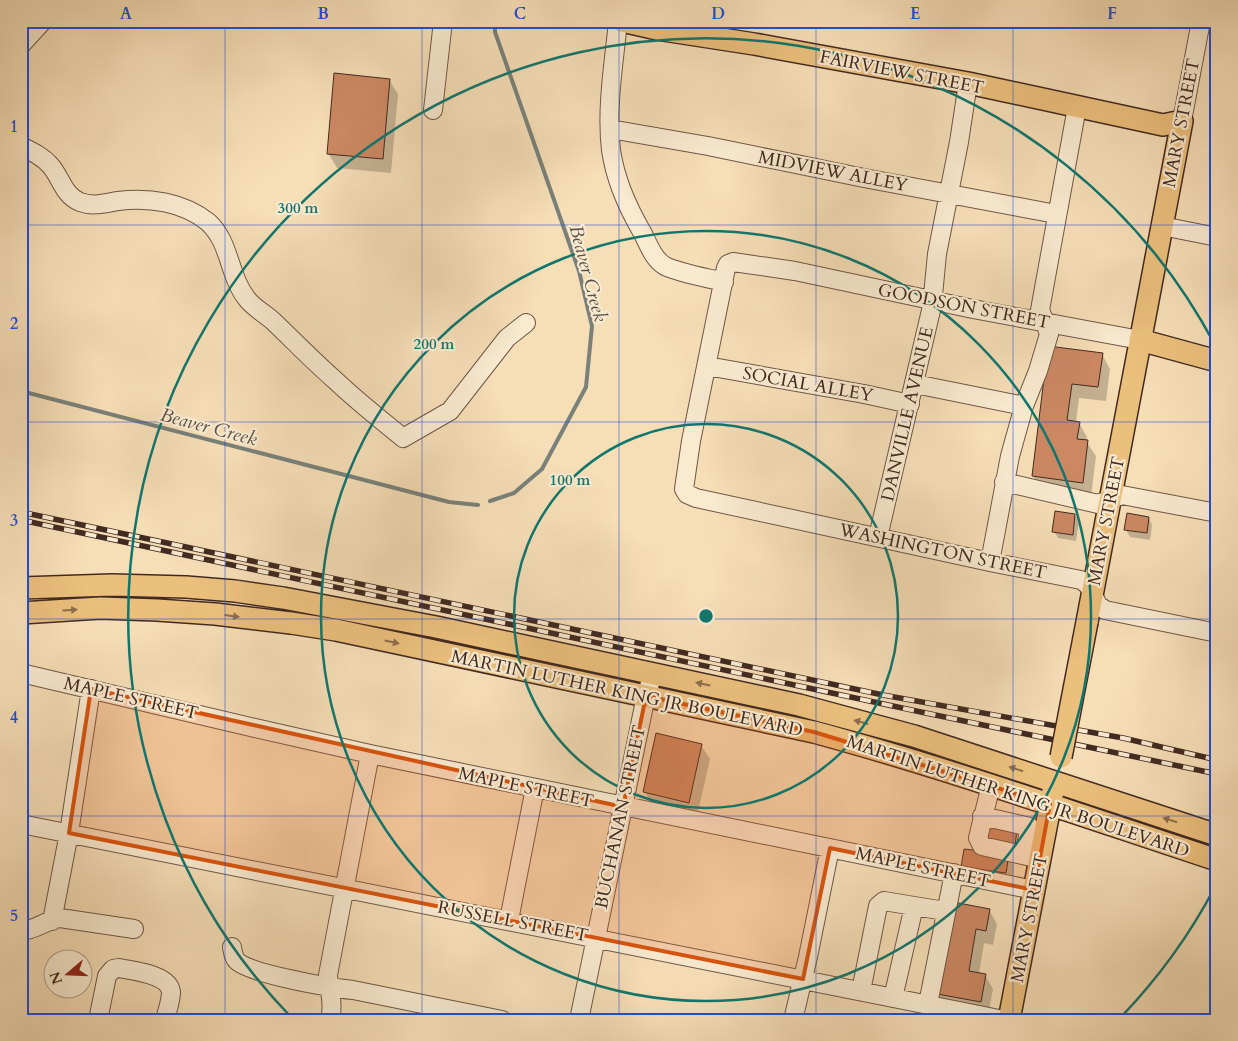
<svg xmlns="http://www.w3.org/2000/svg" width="1238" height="1041" font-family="Cardo,serif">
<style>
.shadow{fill:#0003}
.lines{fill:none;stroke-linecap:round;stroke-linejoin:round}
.stream{stroke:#79817a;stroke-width:4}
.building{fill:#cb8863;stroke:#422a21}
.minor-casing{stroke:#6f5746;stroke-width:20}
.major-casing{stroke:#422a21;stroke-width:24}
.minor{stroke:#f9ead0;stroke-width:18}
.major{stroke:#ebbf7c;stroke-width:21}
.rail-casing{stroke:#422a21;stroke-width:5.5}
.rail{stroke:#f9ead0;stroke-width:4;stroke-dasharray:11;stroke-linecap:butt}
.major-bridge-casing{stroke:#422a21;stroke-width:24;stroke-linecap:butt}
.major-bridge{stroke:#ebbf7c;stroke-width:21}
.oneway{fill:#8e6d4a}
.marked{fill:#d7540e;fill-opacity:0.2;stroke:#d7540e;stroke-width:4;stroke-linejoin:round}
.grid{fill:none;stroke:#1d4ed8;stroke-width:1;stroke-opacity:0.55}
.ring{fill:none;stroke:#0f766e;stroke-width:2.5}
.labels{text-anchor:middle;stroke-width:4.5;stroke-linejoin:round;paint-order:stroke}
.street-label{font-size:18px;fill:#422a21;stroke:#f9ead0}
.water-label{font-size:19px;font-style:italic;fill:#594e46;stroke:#f9ead0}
.centre{fill:#0f766e;stroke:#f9ead0;stroke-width:2.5}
.ring-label{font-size:15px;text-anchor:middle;font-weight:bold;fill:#0f766e;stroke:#f9ead0;stroke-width:4.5;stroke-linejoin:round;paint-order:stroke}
.neatline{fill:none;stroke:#1d4ed8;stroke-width:2}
.grid-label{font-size:16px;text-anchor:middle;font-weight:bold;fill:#1d4ed8}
</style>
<rect width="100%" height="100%" fill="#f6deb7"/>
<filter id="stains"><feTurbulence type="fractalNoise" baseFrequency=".004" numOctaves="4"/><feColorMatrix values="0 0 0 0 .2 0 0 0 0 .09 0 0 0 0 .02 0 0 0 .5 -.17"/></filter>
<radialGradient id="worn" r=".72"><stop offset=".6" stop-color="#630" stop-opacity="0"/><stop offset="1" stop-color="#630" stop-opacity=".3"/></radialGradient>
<path class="shadow" d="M389 80 398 94 391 173 337 168 328 153Z
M1050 348 1102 354 1110 369 1106 401 1079 398 1076 422 1079 423 1087 437 1086 441 1096 456 1091 497 1042 490 1033 476Z
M1075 515 1079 521 1076 541 1058 538 1054 531Z
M1149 518 1152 525 1150 540 1130 537 1126 530Z
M701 745 710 759 697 816 653 806 645 792Z
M1017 832 1021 838 1019 851 992 847Z
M965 850 1008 856 1014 866 1012 883 969 877Z
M954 904 989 910 997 924 993 945 984 943 979 974 985 975 993 989 988 1015 946 1008 938 993Z"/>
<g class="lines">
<path class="stream" d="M21 391 449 502 478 505
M490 501 514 493 542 469 586 387 592 326 579 271 495 32V21"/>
</g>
<path class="building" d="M334 73 390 79 383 159 327 154Z
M1048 346 1103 353 1098 387 1072 384 1067 420 1080 422 1077 439 1088 440 1083 483 1032 476Z
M1055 511 1075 514 1073 535 1052 532Z
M1127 513 1149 517 1147 533 1124 530Z
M656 733 702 744 689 803 643 792Z
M989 826 1017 830 1015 845 987 840Z
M964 849 1009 854 1006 873 961 867Z
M953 902 990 909 986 931 976 929 969 971 986 974 981 1002 937 994Z"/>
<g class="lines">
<g class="minor-casing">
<path id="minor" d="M618 21C614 63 606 108 611 150 615 178 628 208 642 232 648 243 653 259 665 266 679 273 708 278 724 282
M21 45 43 21
M433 110 443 21
M1182 121 1201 21
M610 129 708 146 864 178 1056 214
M21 146C31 151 42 156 50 165 61 177 63 195 80 202 93 207 105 203 118 201 149 197 183 202 208 222 231 243 228 275 247 299 254 308 264 313 273 321 294 341 314 362 336 381 357 401 380 419 403 438L450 411 507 338 526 323
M1162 226 1217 237
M1140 340 973 309 795 271 733 262 728 264 726 268 691 441 684 489 687 494 696 498 990 562 1081 580 1088 585 1098 605 1105 610 1217 633
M707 366 864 394 910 404
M915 384 1024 406
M1004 482 1098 504 1122 495 1217 513
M878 537 932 306 937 254 959 142 968 83
M990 562 1010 456 1024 406 1038 371 1049 334 1040 310 1077 107
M21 673 255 728 370 754 1034 890
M991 785 978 838 982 846 1040 859
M982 816 1030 827 1024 855
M21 824 1004 1020
M914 906 945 911
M509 920 535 788
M52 921 69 833 91 689
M21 931C36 930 46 920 60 918L134 929
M232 947C233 952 233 957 237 961 250 974 332 988 353 990L502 1020
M861 991 878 906 884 901 914 906 893 998
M928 1004 954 873
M98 1020 107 976 113 969 119 968C133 971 169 974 171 992 171 1001 167 1011 165 1020
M330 1020C334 1002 329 992 328 975L370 754
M579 1020 646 696 653 674
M793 1020 808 957 830 848"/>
</g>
<g class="major-casing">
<path id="major" d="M622 21 657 29 754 44 968 83 1163 125 1182 121 1087 622
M1140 340 1217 361
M21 588 112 585 186 587 235 591 283 598 436 627 799 705 914 736 1217 835
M21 613 100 608 157 610 215 614 291 623 336 630 814 732C950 769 1083 816 1217 860
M1009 1020 1053 791"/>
</g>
<use href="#minor" class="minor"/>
<use href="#major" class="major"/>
<g class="rail-casing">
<path id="rail" d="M21 512 883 695 1123 738 1217 760
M21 520 921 712 1217 774"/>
</g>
<use href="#rail" class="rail"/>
<g class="major-bridge-casing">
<path id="major-bridge" d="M1061 757 1087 622"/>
</g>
<use href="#major-bridge" class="major-bridge"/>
</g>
<defs><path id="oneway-solid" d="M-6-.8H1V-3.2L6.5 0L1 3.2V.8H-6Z" transform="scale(1.25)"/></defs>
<g class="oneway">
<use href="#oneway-solid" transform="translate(70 610) rotate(-3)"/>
<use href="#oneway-solid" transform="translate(232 616) rotate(7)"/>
<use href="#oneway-solid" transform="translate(392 642) rotate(12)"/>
<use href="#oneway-solid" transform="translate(703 684) rotate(-168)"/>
<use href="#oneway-solid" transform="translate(861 722) rotate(-165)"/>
<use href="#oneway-solid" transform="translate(1016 769) rotate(-162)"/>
<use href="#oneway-solid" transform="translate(1170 820) rotate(-162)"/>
</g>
<path class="marked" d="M91 689 623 807 646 696 814 732 1050 804 1034 890 830 848 803 979 69 833Z"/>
<path class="grid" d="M225 21V1020M422 21V1020M619 21V1020M816 21V1020M1013 21V1020M21 225H1217M21 422H1217M21 619H1217M21 816H1217"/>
<g class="ring">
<circle cx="706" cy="616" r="192"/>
<circle cx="706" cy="616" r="385"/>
<path d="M1215 887A577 577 0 0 1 1121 1017M291 1017A577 577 0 1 1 1215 345"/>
</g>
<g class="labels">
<g class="street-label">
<text transform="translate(902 72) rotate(11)" y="6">FAIRVIEW STREET</text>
<text transform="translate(1181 123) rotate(-79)" y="6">MARY STREET</text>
<text transform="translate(833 171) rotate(11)" y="6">MIDVIEW ALLEY</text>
<text transform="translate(964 306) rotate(11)" y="6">GOODSON STREET</text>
<text transform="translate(808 384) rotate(10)" y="6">SOCIAL ALLEY</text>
<text transform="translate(907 414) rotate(-77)" y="6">DANVILLE AVENUE</text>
<text transform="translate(1106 521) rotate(-79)" y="6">MARY STREET</text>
<text transform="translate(943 551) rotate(12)" y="6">WASHINGTON STREET</text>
<text transform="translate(627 693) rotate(12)" y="6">MARTIN LUTHER KING JR BOULEVARD</text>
<text transform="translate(131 698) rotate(13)" y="6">MAPLE STREET</text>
<text transform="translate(526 787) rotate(12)" y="6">MAPLE STREET</text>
<text transform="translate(1018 796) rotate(18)" y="6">MARTIN LUTHER KING JR BOULEVARD</text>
<text transform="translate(620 817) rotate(-78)" y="6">BUCHANAN STREET</text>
<text transform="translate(923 867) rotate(12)" y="6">MAPLE STREET</text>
<text transform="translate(1029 918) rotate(-79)" y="6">MARY STREET</text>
<text transform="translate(513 921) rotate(11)" y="6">RUSSELL STREET</text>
</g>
<g class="water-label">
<text transform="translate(589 273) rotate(75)" y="7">Beaver Creek</text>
<text transform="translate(209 426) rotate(15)" y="7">Beaver Creek</text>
</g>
</g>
<circle cx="706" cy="616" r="8" class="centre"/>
<g class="ring-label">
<text x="298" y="213">300 m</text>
<text x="434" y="349">200 m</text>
<text x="570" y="485">100 m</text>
</g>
<rect width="1238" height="1041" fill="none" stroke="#f6deb7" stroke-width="55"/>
<g transform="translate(68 974) rotate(251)"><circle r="24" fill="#f9ead0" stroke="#b09d8a"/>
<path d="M0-4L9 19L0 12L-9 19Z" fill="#8f2418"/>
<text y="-8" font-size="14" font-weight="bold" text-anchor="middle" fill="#422a21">N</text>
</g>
<rect x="28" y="28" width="1182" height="986" class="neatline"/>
<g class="grid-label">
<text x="126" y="19">A</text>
<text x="323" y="19">B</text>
<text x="520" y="19">C</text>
<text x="718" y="19">D</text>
<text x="915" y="19">E</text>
<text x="1112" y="19">F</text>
<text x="14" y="132">1</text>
<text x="14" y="329">2</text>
<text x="14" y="526">3</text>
<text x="14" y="723">4</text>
<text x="14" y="921">5</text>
</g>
<rect width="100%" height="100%" filter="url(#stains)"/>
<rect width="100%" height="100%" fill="url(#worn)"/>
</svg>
